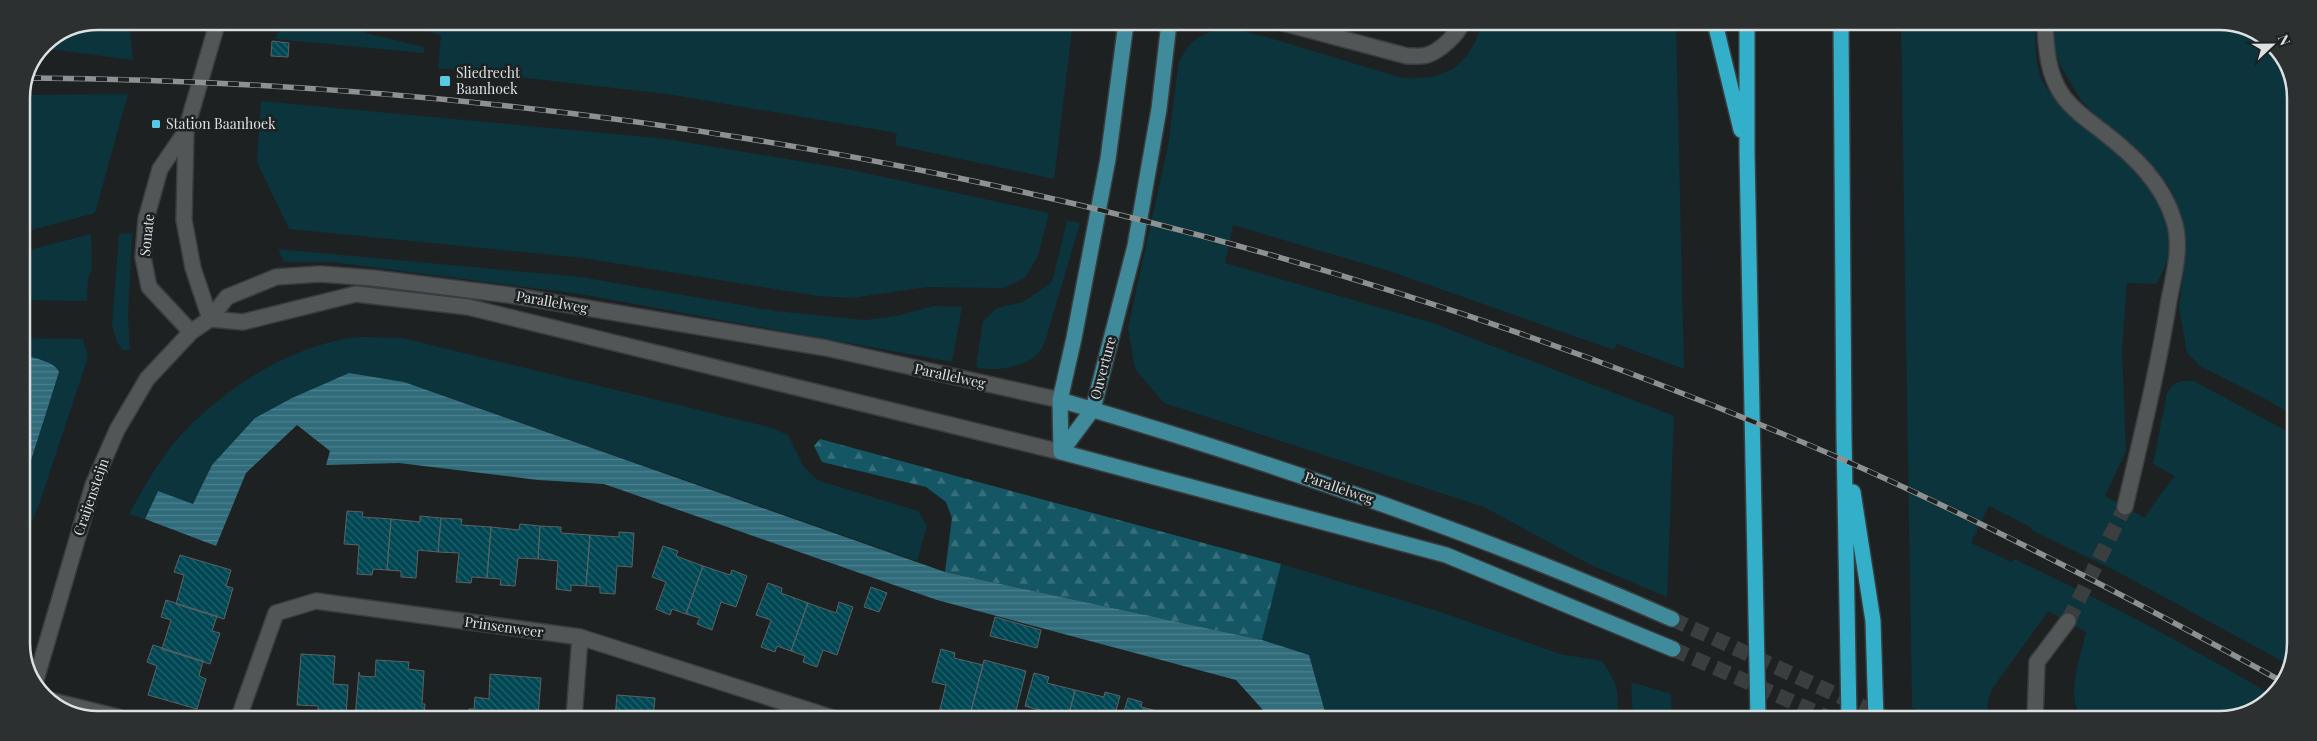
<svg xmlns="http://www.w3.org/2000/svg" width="2317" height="741" font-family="'Playfair Display',serif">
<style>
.green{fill:#0b343d}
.forest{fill:url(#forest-firs)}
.water{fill:url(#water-rules)}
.building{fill:url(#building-back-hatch);stroke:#5d6162}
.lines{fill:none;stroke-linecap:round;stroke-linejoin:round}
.minor-tunnel{stroke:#3a3e3e;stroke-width:15;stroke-dasharray:15 8;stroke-linecap:butt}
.major-tunnel{stroke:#3a3e3e;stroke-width:15;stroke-dasharray:15 8;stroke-linecap:butt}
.minor-casing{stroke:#3a3d3e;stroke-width:18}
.major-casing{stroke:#3a3d3e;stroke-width:18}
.highway-casing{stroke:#3a3d3e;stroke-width:18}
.minor{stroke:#525657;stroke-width:15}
.major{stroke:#3f8b9c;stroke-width:15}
.highway{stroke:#33afca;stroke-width:15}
.rail-casing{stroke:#8e9191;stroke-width:5.5}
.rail{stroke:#1d2121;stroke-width:4;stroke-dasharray:11;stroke-linecap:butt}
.poi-dot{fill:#58c9e3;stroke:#1d2121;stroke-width:2}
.labels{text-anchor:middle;stroke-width:5;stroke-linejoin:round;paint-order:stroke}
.poi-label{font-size:14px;fill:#dde0e0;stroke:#1d2121;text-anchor:start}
.street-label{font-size:14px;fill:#dde0e0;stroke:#1d2121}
.rim{fill:none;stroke:#dde0e0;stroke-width:2.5}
</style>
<defs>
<pattern id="forest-firs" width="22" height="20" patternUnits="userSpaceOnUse" patternTransform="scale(1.25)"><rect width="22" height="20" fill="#155664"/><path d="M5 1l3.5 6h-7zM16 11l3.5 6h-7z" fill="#376e7a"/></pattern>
<pattern id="water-rules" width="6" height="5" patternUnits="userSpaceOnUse" patternTransform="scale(1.25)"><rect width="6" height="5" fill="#306c7b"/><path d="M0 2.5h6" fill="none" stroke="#4e818d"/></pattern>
<pattern id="building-back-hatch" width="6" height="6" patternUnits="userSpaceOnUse" patternTransform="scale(1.25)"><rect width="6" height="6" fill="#004754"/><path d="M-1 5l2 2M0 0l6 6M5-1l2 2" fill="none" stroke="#25616c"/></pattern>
</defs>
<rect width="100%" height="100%" fill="#1d2121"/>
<path class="green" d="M98 21H129L133 60 42 48 44 44Z
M283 21 368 22 365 33 424 47V53L275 39Z
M385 22H1073L1054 179 895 145 897 133 667 94 438 68 441 35Z
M1482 23H1676L1684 369 1617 344 1614 350 1389 271 1233 225 1225 263 1433 323 1674 416 1667 597 1589 564 1484 507 1164 403 1135 369 1128 328 1168 145 1179 61 1187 48 1197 38 1207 33 1221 28 1233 29 1263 36 1402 78C1446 81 1470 66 1482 23Z
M1901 24H2035C2036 42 2034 67 2044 84 2078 138 2141 149 2164 218 2173 244 2170 262 2156 284L2127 283 2122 349 2126 451 2105 496 2145 518C2154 502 2164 490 2175 476L2153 464 2167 393 2174 384 2182 381H2194L2294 435 2293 663 2291 666 2116 571 2031 530 2032 528 1989 506 1971 543 2012 562 2014 559C2102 600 2188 645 2272 695L2265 704 2219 720H2086C2062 702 2081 656 2086 632L2048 611 1992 689 1987 706 1991 719H1938L1912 708Z
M2053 24H2239L2277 48 2296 93 2294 416 2269 401 2200 366 2187 353 2179 307 2187 244 2181 217 2171 189 2145 159 2099 119 2081 100 2061 67 2056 52Z
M128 94 95 213 21 233 22 95Z
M261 101 667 139 847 169 1049 213 1038 256 1025 278 1003 288 927 287 852 298 818 296 583 258 289 229 257 162Z
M1067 221 1080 223 1045 342C1042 347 1038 355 1033 358 1020 368 991 372 976 367L983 321 997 308 1023 302 1052 282Z
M132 233 128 317 130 350H122L117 342 112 325 119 234Z
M91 234 92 270 88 277 87 301 21 300V252Z
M278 249 581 277 776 311 865 320 896 316 934 306 962 307 952 362 580 294 331 262H284Z
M21 338 83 339 88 357 40 502 21 547V492L59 372 52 364 21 354Z
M402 338 769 427 788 435 804 467 817 480 918 511 927 525 917 561 404 382 349 373 292 398 255 418 212 465 193 504 158 491 145 519 129 514C143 489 156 465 174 443 217 394 280 351 344 339 362 335 383 338 402 338Z
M1281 564 1441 612 1560 654 1602 661C1618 683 1619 692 1617 719H1606L1604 716 1596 719H1327L1309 655 1262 640Z
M1631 682 1671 694 1672 719H1633Z"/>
<path class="forest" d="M820 439 1281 564 1262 640 945 572 952 518 946 502 926 487 822 462 814 446Z"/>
<path class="water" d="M21 354C32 358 55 361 59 372L21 492Z
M349 373 404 382 945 572 1262 640 1309 655 1327 719H1271L1236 680 937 600 604 484 538 480 399 463 326 465 330 451 297 425 246 473 216 546 145 519 158 491 193 504 212 465 255 418 292 398Z"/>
<path class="building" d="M1370 23H1398L1395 30Z
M272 41 289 43 288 57 271 56Z
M347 511 363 512 362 517 391 519 387 570 373 569 372 575 357 574 359 545 344 544Z
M420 516 441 518 438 552 418 550 416 578 401 577V571L387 570 391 519 420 522Z
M441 518 462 519 461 525 491 527 487 578 472 577 471 583 456 582 459 553 438 552Z
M520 524 540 526 538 559 518 558 515 586 500 585 501 579 487 578 491 527 519 530Z
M540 526 561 527V533L590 535 586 586 571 585V591L556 589 558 561 538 559Z
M619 532 634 533 632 567 617 566 615 594 600 593V587L586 586 590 535 619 537Z
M663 546 678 551 676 556 703 566 686 614 672 609 670 615 656 609 666 582 652 577Z
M180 555 231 570 226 586 233 588 224 619 176 604 184 575 174 572Z
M703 566 730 575 732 570 747 576 736 607 721 602 712 630 697 624 700 618 686 614Z
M768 583 782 588 781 593 808 603 791 651 777 646 775 652 761 647 771 620 756 615Z
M871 587 887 593 879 612 864 607Z
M166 600 217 616 212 631 220 633 210 664 162 649 171 620 161 617Z
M839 602 853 607 837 655 823 650 817 667 803 662 805 656 791 651 808 603 836 613Z
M995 617 1041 630 1037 648 990 636Z
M153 645 203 661 199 676 206 679 197 709 148 695 157 666 147 662Z
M941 649 955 653 954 658 983 665 970 715 955 711 954 717 939 713 946 685 932 682Z
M301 654 335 656 333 684 348 685 346 717H318V706L297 705Z
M376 660 409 662 408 669 424 671 422 704H425L424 717H355L359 672 360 676 375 677Z
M984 660 1026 671 1015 715 1001 712 999 718H982L970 715Z
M1034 673 1049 677 1047 683 1075 690 1068 718H1037L1039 710 1025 706Z
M490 674 541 678 538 716 504 713V718H468L469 709H474L475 697 489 699Z
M1075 690 1104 697 1105 692 1120 696 1114 718H1068Z
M617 695 655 698 653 718H615Z
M1128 698 1142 702 1141 707 1169 714 1168 718H1122Z"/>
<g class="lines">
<path class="minor-tunnel" d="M2068 621 2125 507"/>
<path class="major-tunnel" d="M1672 619 1889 719
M1673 649 1831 719"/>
<g class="minor-casing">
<path id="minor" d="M1283 23 1407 56C1413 56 1421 57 1427 55 1440 51 1457 35 1462 23
M2045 24C2046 48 2048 76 2063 96 2073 110 2089 121 2102 131 2133 155 2163 183 2174 221 2182 247 2174 274 2169 300 2158 370 2141 438 2125 507
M186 131 160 169 146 219 143 257 149 287 191 332
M210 319 243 322 356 294 468 307 1061 452
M210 319 193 268 184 220 186 130 218 21
M35 683 93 485 117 430 147 379 191 332 210 319 227 297 276 277 320 274 373 278 509 295 826 348 1060 400
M53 701 118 717
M239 717 276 613 316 601 580 637 833 718
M574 718 580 637
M2035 720 2037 662 2068 621"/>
</g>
<g class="major-casing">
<path id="major" d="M1060 400C1268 461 1473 531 1672 619
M1061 452 1446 555 1673 649
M1061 452 1093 409 1135 246 1159 109 1169 23
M1061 452 1060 400 1074 338 1108 159 1126 23"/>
</g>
<g class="highway-casing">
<path id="highway" d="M1715 23 1741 130
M1747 23V153L1758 719
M1841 23 1844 437 1849 719
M1853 492 1873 621 1876 719"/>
</g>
<use href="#minor" class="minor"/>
<use href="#major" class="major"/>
<use href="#highway" class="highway"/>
<g class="rail-casing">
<path id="rail" d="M30 78C650 83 1268 210 1837 457 1989 524 2136 601 2281 681"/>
</g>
<use href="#rail" class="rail"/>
</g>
<g class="poi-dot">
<rect x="439" y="75" width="12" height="12" rx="2.5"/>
<rect x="151" y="119" width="10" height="10" rx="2.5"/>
</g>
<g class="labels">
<g class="poi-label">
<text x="456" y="78">Sliedrecht<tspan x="456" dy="16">Baanhoek</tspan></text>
<text x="166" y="129">Station Baanhoek</text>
</g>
<g class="street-label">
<text transform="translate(147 235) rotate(-84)" y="5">Sonate</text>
<text transform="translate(552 302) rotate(10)" y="5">Parallelweg</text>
<text transform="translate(1103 368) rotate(-75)" y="5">Ouverture</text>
<text transform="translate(950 376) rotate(12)" y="5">Parallelweg</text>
<text transform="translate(1339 488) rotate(19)" y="5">Parallelweg</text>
<text transform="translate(91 497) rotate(-71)" y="5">Craijensteijn</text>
<text transform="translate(504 627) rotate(8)" y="5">Prinsenweer</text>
</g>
</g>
<path d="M0 0H2317V741H0ZM98 30H2219A68 68 0 0 1 2287 98V643A68 68 0 0 1 2219 711H98A68 68 0 0 1 30 643V98A68 68 0 0 1 98 30Z" fill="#2c3030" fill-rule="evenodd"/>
<path class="rim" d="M98 30H2219A68 68 0 0 1 2287 98V643A68 68 0 0 1 2219 711H98A68 68 0 0 1 30 643V98A68 68 0 0 1 98 30Z"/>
<g transform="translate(2272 45) rotate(68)" stroke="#1d2121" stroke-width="4" paint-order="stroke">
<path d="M0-4L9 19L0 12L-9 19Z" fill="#dde0e0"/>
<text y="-8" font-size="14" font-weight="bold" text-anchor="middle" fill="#dde0e0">N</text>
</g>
</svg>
